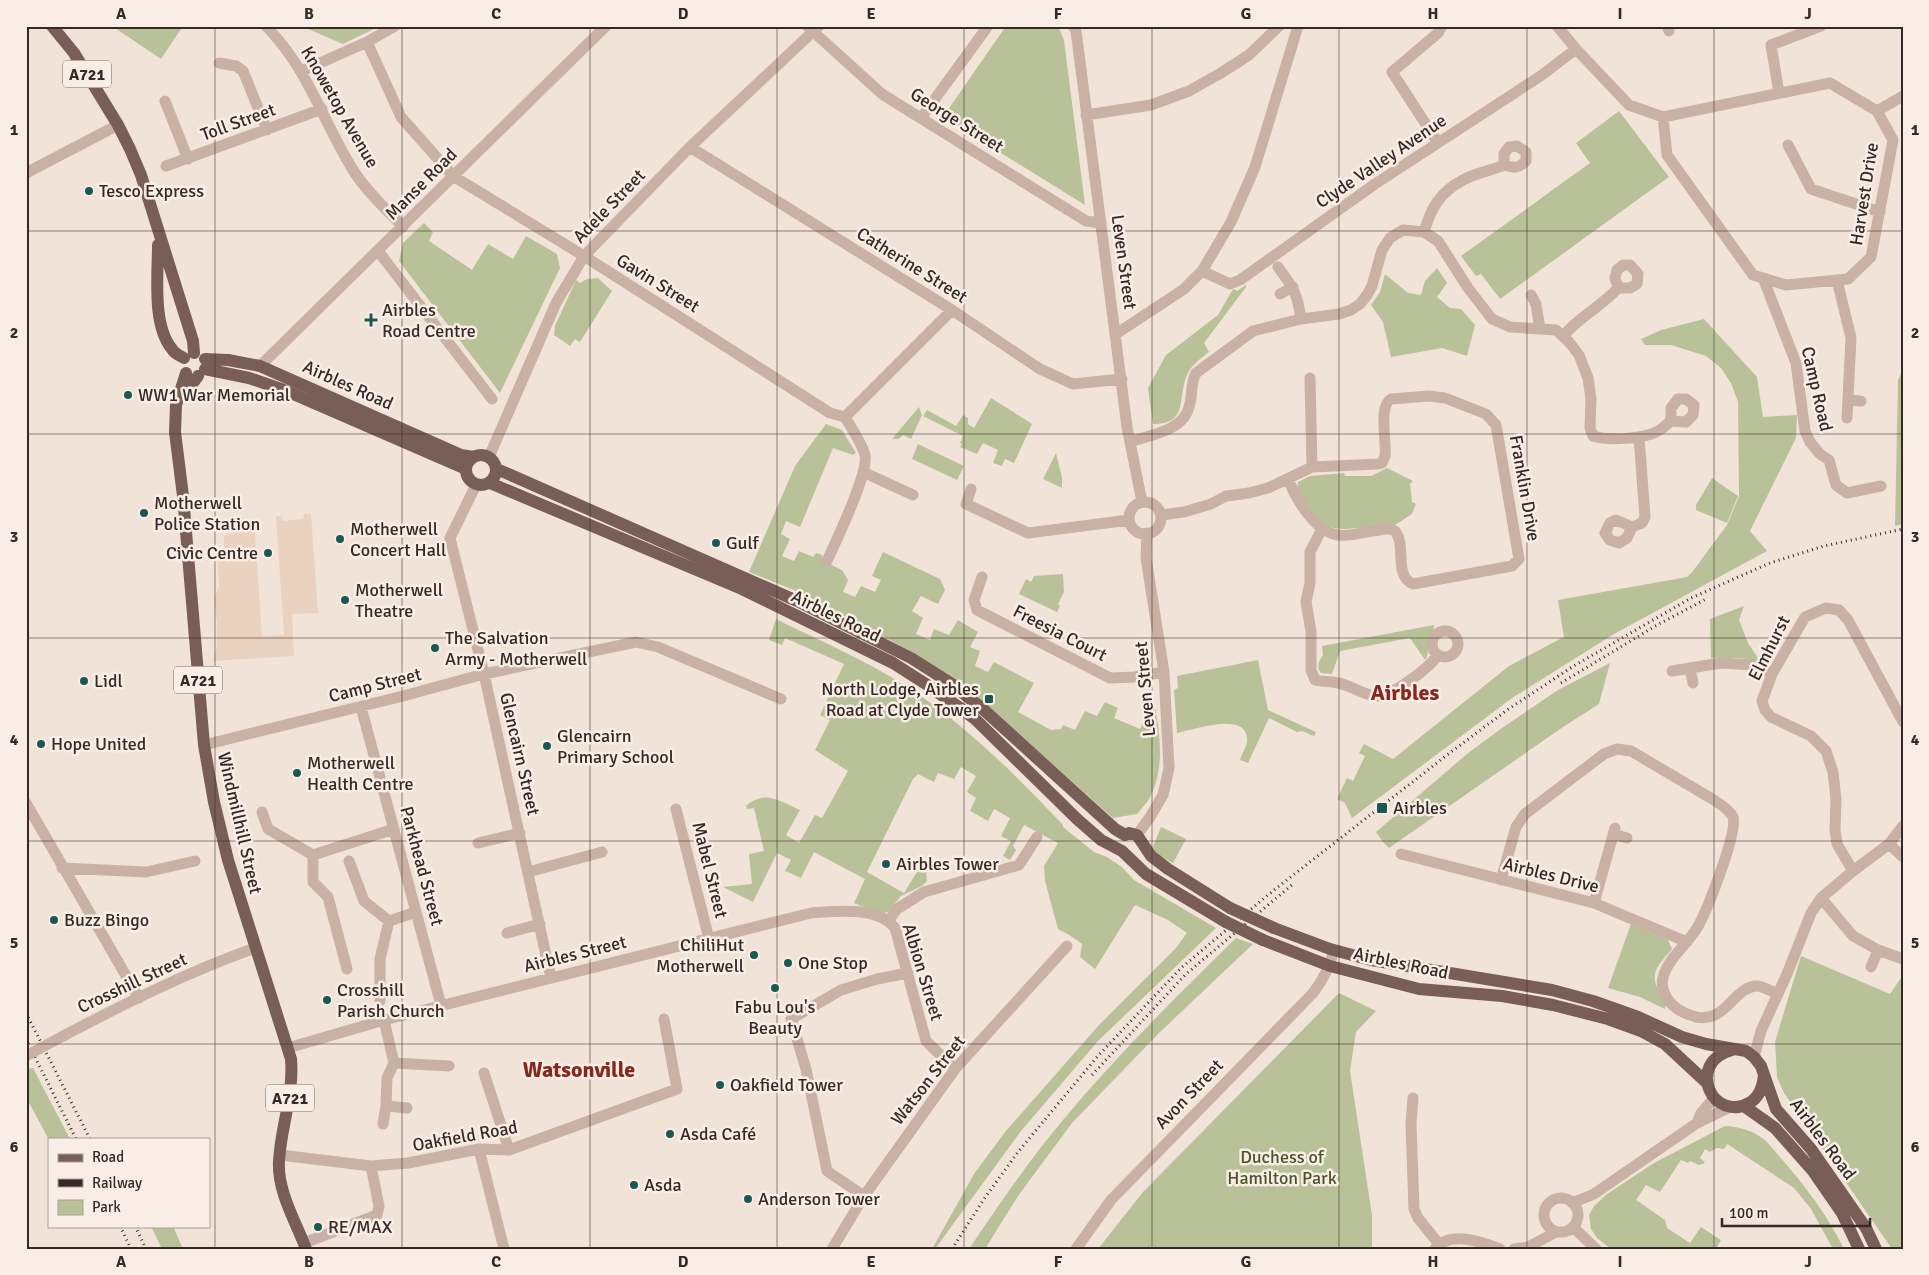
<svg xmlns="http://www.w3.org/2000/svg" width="1929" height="1275" font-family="Signika,sans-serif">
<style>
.green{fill:#b9c199}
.plaza{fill:#ead2c0}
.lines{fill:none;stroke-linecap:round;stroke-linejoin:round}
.minor{stroke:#cab1a5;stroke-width:11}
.major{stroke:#785e57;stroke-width:12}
.rail{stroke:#362927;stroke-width:3;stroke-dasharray:1 4;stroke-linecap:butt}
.minor-bridge{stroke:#cab1a5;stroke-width:11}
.major-bridge{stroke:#785e57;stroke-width:12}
.grid{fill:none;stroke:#362927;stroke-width:1;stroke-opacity:0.55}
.poi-dot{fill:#1b5853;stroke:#f9eee6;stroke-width:2}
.labels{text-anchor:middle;stroke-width:5;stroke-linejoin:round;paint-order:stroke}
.shield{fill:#f9eee6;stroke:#706460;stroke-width:1}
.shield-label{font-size:16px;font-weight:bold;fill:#362927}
.street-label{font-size:18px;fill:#362927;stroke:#f9eee6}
.poi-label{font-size:18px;fill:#362927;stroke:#f9eee6;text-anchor:start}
.park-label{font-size:18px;fill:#4b542a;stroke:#f9eee6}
.district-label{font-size:22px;font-weight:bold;fill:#86281e;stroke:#f9eee6}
.neatline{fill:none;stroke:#362927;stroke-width:2}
.grid-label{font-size:16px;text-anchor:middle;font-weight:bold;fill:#362927}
</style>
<rect width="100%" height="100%" fill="#f2e3d9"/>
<path class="green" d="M112 26H183L161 59Z
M301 26H380L343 44Z
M1006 26H1058L1064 40 1085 205 943 117Z
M1619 111 1669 177 1500 299 1481 274 1476 276 1461 256 1590 163 1576 143Z
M424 223 433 232 429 241 472 270 488 244 513 259 526 236 557 254 560 268 500 393 399 261 403 243Z
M1437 268 1447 283 1437 297 1450 308 1461 309 1475 325 1467 356 1442 348 1391 357 1383 322 1371 305 1380 292 1385 274 1408 293 1421 295 1425 281Z
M598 278 612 291 580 342 575 339 570 346 554 335 555 326 576 280 580 283 587 279Z
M1246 285V287L1204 343 1209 352C1200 359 1191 365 1187 375 1177 399 1189 424 1153 424L1148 388 1166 355 1218 315 1233 289 1237 291Z
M1704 319 1757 377 1763 417 1797 415 1796 438 1750 531 1767 551 1614 634 1512 698 1352 818 1345 803 1337 799 1347 778 1353 781 1365 756 1359 753 1364 744 1393 759 1509 666 1564 637 1558 600 1687 577 1693 571 1727 525 1739 496 1738 402 1731 383 1721 368 1706 356 1671 345H1645L1641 339 1661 330Z
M1903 369V524L1895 526 1898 380Z
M991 398 1032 424 1014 463 1005 459 1002 466 993 463 998 450 983 443 977 454 960 447 962 444 960 443 963 436 923 416 927 410 956 426 963 415 968 418V424L974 428Z
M919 407 922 415 911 439 903 435 899 439H892Z
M826 424 842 430 856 453 853 455 833 448 800 527 786 521 781 534 790 539 782 556 794 561 799 551 813 557 816 553 822 555 823 561 842 570 848 580 843 592 855 597 861 586 875 592 881 580 872 576 883 552 940 579 945 590 938 604 921 596 912 611 923 618 916 634 930 640 934 629 949 635 958 620 978 632 970 647 980 651 975 666 988 672 994 662 1034 683 1018 712 1051 730 1061 729 1063 725 1075 730 1085 711 1097 716 1105 702 1118 708 1114 718 1140 729 1153 701 1152 692C1159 726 1167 767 1149 799 1146 804 1141 809 1137 814L1113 818 977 697 914 653 799 592 749 572 795 466Z
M918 444 964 466 957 480 912 459Z
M1056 453 1062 478V488L1043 479Z
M1387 468 1413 481 1410 484 1412 502 1416 504 1412 514 1395 525C1368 522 1338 539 1316 519 1309 511 1303 499 1297 490L1298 482 1310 476 1344 473 1345 476H1371Z
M1712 478 1738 496 1727 523 1696 510V505Z
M1063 574 1064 592 1058 604 1060 606 1057 612 1019 594 1026 579 1031 582 1034 576Z
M1744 606 1739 620 1748 643 1760 661 1738 658H1711L1710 619Z
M776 619C820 641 866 660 907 687 966 725 1016 775 1063 825V827L1094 852 1107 857 1122 867 1134 880 1216 928 1098 1041 1021 1131 935 1249H932L974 1174 1005 1132 1099 1025 1176 948 1187 933 1168 920 1135 905 1095 969 1080 957 1082 944 1071 936 1058 929 1045 881 1044 866 1058 843 1024 825 1013 846 1016 850 1010 860 1003 856 1011 841 1001 836 1010 818 994 809 988 821 970 811 976 798 967 792 976 776 961 767 954 779 938 773 934 782 918 774 913 779 867 872 904 893 920 867 926 870 927 881 922 886 901 896 888 912 881 914 854 903 865 879 814 852 801 878 785 871 791 860 777 853 753 902 723 887 752 884 749 854 764 851 754 808 747 809 746 806C765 789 780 801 800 810L786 835 799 843 815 815 822 818 848 771 815 750 830 720 820 715 844 664 785 638 782 645 769 640Z
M1434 625C1434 632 1430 635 1428 641 1426 648 1430 654 1425 660L1410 638 1340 651 1332 674 1321 673C1316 668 1319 660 1323 655L1322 646Z
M1258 660 1268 710 1316 732 1314 736 1302 731 1297 732 1269 718 1248 763 1240 760C1242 753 1248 745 1247 738 1245 711 1193 730 1177 733L1174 690 1178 688 1177 676Z
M1610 663 1599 704 1563 727 1389 848 1383 842 1376 832 1467 754 1502 728 1558 690Z
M1161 827 1186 839 1173 863 1156 854 1153 847Z
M1631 924 1668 940 1672 949C1650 974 1650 976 1666 1005L1665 1009 1640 997 1608 988Z
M1236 938 1253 944 1159 1033 1072 1123 1018 1196 985 1249H969C999 1205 1029 1160 1063 1120 1117 1055 1176 997 1236 938Z
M1801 956 1890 994 1903 975V1249H1892L1784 1093 1777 1077 1775 1042Z
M1339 993 1376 1011 1356 1032 1350 1071 1372 1215V1249H1098L1143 1192Z
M33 1068 70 1139H49V1140L26 1097V1069Z
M1725 1126C1741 1127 1754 1131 1766 1141 1796 1175 1824 1208 1844 1249H1833L1811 1209 1794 1188 1727 1144 1724 1149 1717 1148 1710 1152 1705 1149 1700 1158 1705 1162 1703 1164 1699 1165 1690 1161 1688 1163 1681 1160 1660 1192 1646 1185 1636 1200 1665 1220 1667 1228 1690 1243 1701 1227 1721 1240 1716 1249H1611L1597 1238 1591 1229 1589 1215 1594 1206 1607 1194 1654 1163Z
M151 1226H173L183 1249H162Z"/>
<path class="plaza" d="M304 514H311L318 613 292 614 294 656 213 661 217 647V622L214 598 219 586 218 565 224 547V536L232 533 238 523V518H244L245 527 248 528 252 527V520L254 519 262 636 284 635 276 516H282L283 521 303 519Z"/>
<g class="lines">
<path class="minor" d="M266 26C309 70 322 120 353 170 366 191 386 209 403 227
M807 26 882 94 1086 221 1101 223
M1073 26 1076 31 1127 427 1142 502
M1557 26 1576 49 1629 105 1663 117 1830 83 1877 111 1893 140 1871 257 1848 279 1786 285 1753 275 1667 155 1663 117
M1667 26 1669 31
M367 42 401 117 453 176 584 256 830 413 845 417
M219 63 236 66 243 71 267 130
M302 71 367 42 395 26
M1779 93 1771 45 1821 26
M165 101 188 159
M1877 111 1903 96
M1086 115 1151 105 1189 91 1221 73 1249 55 1279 26
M921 118 988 26
M1438 143 1392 72 1438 33 1442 26
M1788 145 1811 189 1880 212
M690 147 952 310 1040 369 1073 384 1122 379
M166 166 322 109
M26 173 118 125
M1424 232C1431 208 1440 192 1463 180 1475 173 1491 171 1504 165 1514 168 1518 169 1526 161V152L1517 146 1509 147 1504 154V165
M378 251 492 399
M1623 265H1630L1638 274 1637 284 1630 288H1618L1615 278 1617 270Z
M1278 267C1294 289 1297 292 1301 319
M1202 271 1230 284 1240 280 1375 184 1542 75 1576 49
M1763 278 1796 363 1805 431 1810 442 1820 454 1829 460 1836 485 1847 493 1881 486
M1837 280 1851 338 1847 418
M1280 294 1293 287
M1531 295 1536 304 1540 329
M1116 334 1184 289 1202 271 1231 222 1255 167 1298 26
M1563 336C1579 317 1602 306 1618 288
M260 366 606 26
M1310 378 1312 467
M1848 400 1861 401
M845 417 952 310
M1130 442C1150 435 1183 431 1189 407 1193 396 1190 384 1196 373L1253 331 1301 319 1339 314 1351 310 1360 304 1367 295 1372 286 1382 250 1390 238 1403 230 1424 232 1438 241 1468 288 1492 319 1510 327 1556 330 1569 342 1579 355 1588 378 1591 399 1590 428 1593 436C1608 441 1644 439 1658 431 1663 428 1667 424 1671 421V408L1678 399H1686L1694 405 1693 415 1686 422 1671 421
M489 457 556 303 584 256 690 147 819 26
M863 472 913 495
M476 485 450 538 484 674 551 978
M971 489 966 504 1028 533 1129 520
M1129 518a16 16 0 1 1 32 0a16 16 0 1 1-32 0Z
M1161 515 1184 512 1211 504 1226 496 1249 493 1268 488 1312 467 1378 464 1382 463 1385 456C1387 442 1378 406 1391 399L1429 396 1445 398 1486 414 1496 425 1519 559 1512 566 1413 584C1393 575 1407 546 1395 531 1389 527 1380 530 1373 531 1362 532 1349 537 1338 535 1315 532 1296 499 1288 479
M1632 527 1627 538 1619 543 1610 540 1605 533 1610 523 1616 520 1632 527 1642 523 1645 517 1639 437
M1322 529 1310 552V583L1306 602 1311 631V670L1315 680C1322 682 1330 681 1338 683 1350 685 1362 694 1374 696 1391 698 1429 668 1438 655
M827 561C836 541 869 473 865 455 862 444 851 427 845 417
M982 577 974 600 977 610 1110 678 1135 677 1164 672
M1432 644a13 13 0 1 1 26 0a13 13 0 1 1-26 0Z
M1690 669 1693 683
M1672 671 1721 663 1753 665 1772 674
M361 707 441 1005
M204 745 403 696 484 674 636 642 658 647 781 699
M26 803 139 998
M676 809 709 939
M262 812 268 829 313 855 394 829
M1613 834 1627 838
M1137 835 1150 817 1163 795 1169 768 1164 672 1146 558 1147 533
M478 843 520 833
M1889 844 1903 857
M1401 854 1594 903 1687 942
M313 855V882L328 897 347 969
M349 861 364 901 389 921
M62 868 146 872 195 861
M1853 871 1837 844 1835 830 1836 799 1833 772 1826 751 1811 736 1771 717 1765 710 1762 701 1772 674 1805 617 1826 608 1839 610 1848 620 1903 722
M528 872 602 852
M1501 880 1516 827 1525 814 1604 754 1617 749 1631 751 1714 800C1720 804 1730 810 1733 817 1738 833 1706 913 1697 928 1687 945 1667 959 1663 978 1660 988 1667 1001 1675 1007 1681 1012 1689 1015 1696 1017 1727 1023 1734 986 1757 986 1763 986 1772 992 1778 994
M1821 898 1853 936 1878 950 1903 959
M1594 903 1615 828
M889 920 897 909 924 892 1019 865 1037 837
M507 933 540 924
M1871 967 1878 950
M380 1001V959L389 921 416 912
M65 1035C126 1003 190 971 255 948
M288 1048 384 1020 811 913C837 911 877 906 895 928L926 1041 955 1069
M1754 1057 1761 1031 1787 974 1811 913 1821 898 1853 871 1889 844 1903 826
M394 1063 449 1066
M484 1073 509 1150
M1413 1098 1411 1124 1414 1209 1418 1218 1439 1244
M386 1106 407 1108
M1697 1123 1701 1113 1714 1098
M383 1124 386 1106 387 1078 394 1063 384 1020
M479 1149 504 1249
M280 1155 371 1166 379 1206 377 1215 304 1243
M371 1166 408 1163 479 1149 509 1150 677 1089 664 1019
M864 1196 827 1171 806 1069 791 1019 841 990 877 979 908 973
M1544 1215a17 17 0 1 1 34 0a17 17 0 1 1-34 0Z
M1572 1203 1594 1194 1697 1123 1730 1107
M1573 1227 1596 1249
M832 1249 864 1196 955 1069 1067 946
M1076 1249 1111 1200 1313 993C1324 979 1330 966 1334 950
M1435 1249C1450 1230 1482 1242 1500 1249
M1514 1249 1528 1247 1556 1232"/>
<path class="major" d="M52 26 74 53 118 125 130 149 141 175 193 341 194 353
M158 245C158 275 152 325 172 349 174 353 180 356 184 358
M205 359 228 360 260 366 461 455 473 457
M205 369 249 378 284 390 466 469
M186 373 176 405 175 432 183 496 204 745 214 802 228 860 291 1059C294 1096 281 1125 279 1161 277 1191 296 1222 306 1249
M184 395 198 376
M466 470a15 15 0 1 1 30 0a15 15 0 1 1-30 0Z
M497 469 797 601 911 658 952 684 985 711 1115 829 1125 835 1129 833 1137 835 1151 856 1168 869 1230 908
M490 483 742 589 893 663 929 686 974 718 1077 819 1101 840 1122 851 1146 874 1226 922
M1274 928 1330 949 1371 960 1552 990 1593 1001 1638 1017 1682 1037 1706 1044 1746 1051 1754 1057 1761 1066 1776 1109 1811 1149 1866 1228 1876 1249
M1263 940 1330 966 1419 989 1502 996 1553 1005 1608 1019 1641 1031 1665 1044 1706 1082
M1732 1050C1684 1063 1713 1125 1751 1102 1760 1096 1763 1086 1764 1075
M1744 1106 1775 1128 1813 1171 1842 1213 1859 1249"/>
<path class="rail" d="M1561 683 1657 625 1708 598
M26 1013 90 1139
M26 1039 76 1139
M1092 1075 1186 974 1293 884
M120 1226 131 1249
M135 1226 146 1249
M952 1249 984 1199 1018 1152 1097 1057 1181 968 1274 890 1451 752 1510 708 1572 667 1691 598 1770 563 1824 546 1903 529"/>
<path class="minor-bridge" d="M26 1056 65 1035"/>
<path class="major-bridge" d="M1230 908 1274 928
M1226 922 1263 940"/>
</g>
<path class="grid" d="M215 26V1249M402 26V1249M590 26V1249M777 26V1249M964 26V1249M1152 26V1249M1339 26V1249M1527 26V1249M1714 26V1249M26 231H1903M26 434H1903M26 638H1903M26 841H1903M26 1044H1903"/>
<g class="poi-dot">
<circle cx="89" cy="191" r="5"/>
<path d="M368.5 312.5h5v5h5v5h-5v5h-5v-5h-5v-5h5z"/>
<circle cx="128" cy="395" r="5"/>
<circle cx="144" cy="513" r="5"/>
<circle cx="340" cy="539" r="5"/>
<circle cx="716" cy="543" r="5"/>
<circle cx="268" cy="553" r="5"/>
<circle cx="345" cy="600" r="5"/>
<circle cx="435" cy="648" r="5"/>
<circle cx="84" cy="681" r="5"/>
<rect x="984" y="694" width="10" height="10" rx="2.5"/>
<circle cx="41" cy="744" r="5"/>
<circle cx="547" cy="746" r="5"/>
<circle cx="297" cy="773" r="5"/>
<rect x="1376" y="802" width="12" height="12" rx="2.5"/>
<circle cx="886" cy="864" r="5"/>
<circle cx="54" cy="920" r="5"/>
<circle cx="754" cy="955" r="5"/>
<circle cx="788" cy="963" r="5"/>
<circle cx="775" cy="988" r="5"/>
<circle cx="327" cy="1000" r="5"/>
<circle cx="720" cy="1085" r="5"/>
<circle cx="670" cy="1134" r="5"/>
<circle cx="634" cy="1185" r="5"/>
<circle cx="748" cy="1199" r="5"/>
<circle cx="318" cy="1227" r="5"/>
</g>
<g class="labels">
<g class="shield">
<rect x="63" y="60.5" width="48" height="27" rx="4"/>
<rect x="174" y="666.5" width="48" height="27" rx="4"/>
<rect x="266" y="1084.5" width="48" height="27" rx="4"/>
</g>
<g class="shield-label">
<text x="87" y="80">A721</text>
<text x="198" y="686">A721</text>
<text x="290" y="1104">A721</text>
</g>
<g class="street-label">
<text transform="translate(340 107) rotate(60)" y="6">Knowetop Avenue</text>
<text transform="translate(957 120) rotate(32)" y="6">George Street</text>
<text transform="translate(238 122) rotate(-20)" y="6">Toll Street</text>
<text transform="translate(1381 161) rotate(-34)" y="6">Clyde Valley Avenue</text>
<text transform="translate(421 184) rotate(-45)" y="6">Manse Road</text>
<text transform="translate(1864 194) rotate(-81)" y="6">Harvest Drive</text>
<text transform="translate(609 206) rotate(-46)" y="6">Adele Street</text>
<text transform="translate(1124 262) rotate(82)" y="6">Leven Street</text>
<text transform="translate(912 265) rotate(32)" y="6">Catherine Street</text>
<text transform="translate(658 283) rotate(32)" y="6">Gavin Street</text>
<text transform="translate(348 385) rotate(24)" y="6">Airbles Road</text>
<text transform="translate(1817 389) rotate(77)" y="6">Camp Road</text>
<text transform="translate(1525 488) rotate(80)" y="6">Franklin Drive</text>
<text transform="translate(836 616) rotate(26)" y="6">Airbles Road</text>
<text transform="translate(1060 633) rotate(27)" y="6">Freesia Court</text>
<text transform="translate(1769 648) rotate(-63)" y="6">Elmhurst</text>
<text transform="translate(375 685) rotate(-14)" y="6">Camp Street</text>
<text transform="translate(1145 689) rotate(-95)" y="6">Leven Street</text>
<text transform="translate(520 754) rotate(77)" y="6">Glencairn Street</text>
<text transform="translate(240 823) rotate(77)" y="6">Windmillhill Street</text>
<text transform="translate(422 866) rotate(75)" y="6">Parkhead Street</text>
<text transform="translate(710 870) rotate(76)" y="6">Mabel Street</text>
<text transform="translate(1551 875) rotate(14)" y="6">Airbles Drive</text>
<text transform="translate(575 954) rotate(-14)" y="6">Airbles Street</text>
<text transform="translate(1401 963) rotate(12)" y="6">Airbles Road</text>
<text transform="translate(923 972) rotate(73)" y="6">Albion Street</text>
<text transform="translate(132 983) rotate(-25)" y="6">Crosshill Street</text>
<text transform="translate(928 1080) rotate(-52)" y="6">Watson Street</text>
<text transform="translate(1189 1094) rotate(-46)" y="6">Avon Street</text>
<text transform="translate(465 1136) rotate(-10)" y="6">Oakfield Road</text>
<text transform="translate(1823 1139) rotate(53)" y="6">Airbles Road</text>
</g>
<g class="poi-label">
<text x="99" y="197">Tesco Express</text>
<text x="382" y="316">Airbles<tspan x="382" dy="21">Road Centre</tspan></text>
<text x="138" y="401">WW1 War Memorial</text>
<text x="154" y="509">Motherwell<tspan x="154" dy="21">Police Station</tspan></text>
<text x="350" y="535">Motherwell<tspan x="350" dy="21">Concert Hall</tspan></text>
<text x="726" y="549">Gulf</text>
<text x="258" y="559" text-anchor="end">Civic Centre</text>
<text x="355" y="596">Motherwell<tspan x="355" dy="21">Theatre</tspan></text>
<text x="445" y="644">The Salvation<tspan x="445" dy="21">Army - Motherwell</tspan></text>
<text x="94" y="687">Lidl</text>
<text x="979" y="695" text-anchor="end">North Lodge, Airbles<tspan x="979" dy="21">Road at Clyde Tower</tspan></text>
<text x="557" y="742">Glencairn<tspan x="557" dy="21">Primary School</tspan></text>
<text x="51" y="750">Hope United</text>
<text x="307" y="769">Motherwell<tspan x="307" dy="21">Health Centre</tspan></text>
<text x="1393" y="814">Airbles</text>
<text x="896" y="870">Airbles Tower</text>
<text x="64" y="926">Buzz Bingo</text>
<text x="744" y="951" text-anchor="end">ChiliHut<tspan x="744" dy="21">Motherwell</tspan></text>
<text x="798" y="969">One Stop</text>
<text x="337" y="996">Crosshill<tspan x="337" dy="21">Parish Church</tspan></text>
<text x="775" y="1013" text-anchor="middle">Fabu Lou's<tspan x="775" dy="21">Beauty</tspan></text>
<text x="730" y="1091">Oakfield Tower</text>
<text x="680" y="1140">Asda Café</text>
<text x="644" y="1191">Asda</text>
<text x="758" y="1205">Anderson Tower</text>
<text x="328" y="1233">RE/MAX</text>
</g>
<g class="park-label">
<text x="1282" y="1163">Duchess of<tspan x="1282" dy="21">Hamilton Park</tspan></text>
</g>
<g class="district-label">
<text x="1405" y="700">Airbles</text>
<text x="579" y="1077">Watsonville</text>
</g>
</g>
<rect width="1929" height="1275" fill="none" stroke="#f9eee6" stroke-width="55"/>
<rect x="48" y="1138" width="162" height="90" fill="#f9eee6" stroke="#ab9f9a"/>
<rect x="58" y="1154" width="25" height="8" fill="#785e57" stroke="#ab9f9a"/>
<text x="92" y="1162" font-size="15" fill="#362927">Road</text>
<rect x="58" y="1179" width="25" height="8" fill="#362927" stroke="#ab9f9a"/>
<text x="92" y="1188" font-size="15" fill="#362927">Railway</text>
<rect x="58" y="1200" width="25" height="15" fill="#b9c199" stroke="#ab9f9a"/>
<text x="92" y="1212" font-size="15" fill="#362927">Park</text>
<path d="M1722 1218v8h148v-8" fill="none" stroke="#362927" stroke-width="2.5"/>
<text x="1729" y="1218" font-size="15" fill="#362927" stroke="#f9eee6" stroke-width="4" paint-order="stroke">100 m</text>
<rect x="28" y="28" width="1874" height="1220" class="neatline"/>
<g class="grid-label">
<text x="121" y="19">A</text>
<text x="309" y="19">B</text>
<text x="496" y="19">C</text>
<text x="683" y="19">D</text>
<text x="871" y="19">E</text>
<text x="1058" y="19">F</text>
<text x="1246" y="19">G</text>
<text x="1433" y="19">H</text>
<text x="1620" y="19">I</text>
<text x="1808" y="19">J</text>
<text x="14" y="135">1</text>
<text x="1915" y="135">1</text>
<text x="14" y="338">2</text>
<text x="1915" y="338">2</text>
<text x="14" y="542">3</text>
<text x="1915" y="542">3</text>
<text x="14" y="745">4</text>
<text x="1915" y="745">4</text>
<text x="14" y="948">5</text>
<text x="1915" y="948">5</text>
<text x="14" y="1152">6</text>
<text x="1915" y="1152">6</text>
<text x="121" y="1267">A</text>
<text x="309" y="1267">B</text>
<text x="496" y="1267">C</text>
<text x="683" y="1267">D</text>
<text x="871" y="1267">E</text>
<text x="1058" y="1267">F</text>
<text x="1246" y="1267">G</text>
<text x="1433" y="1267">H</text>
<text x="1620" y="1267">I</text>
<text x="1808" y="1267">J</text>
</g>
</svg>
